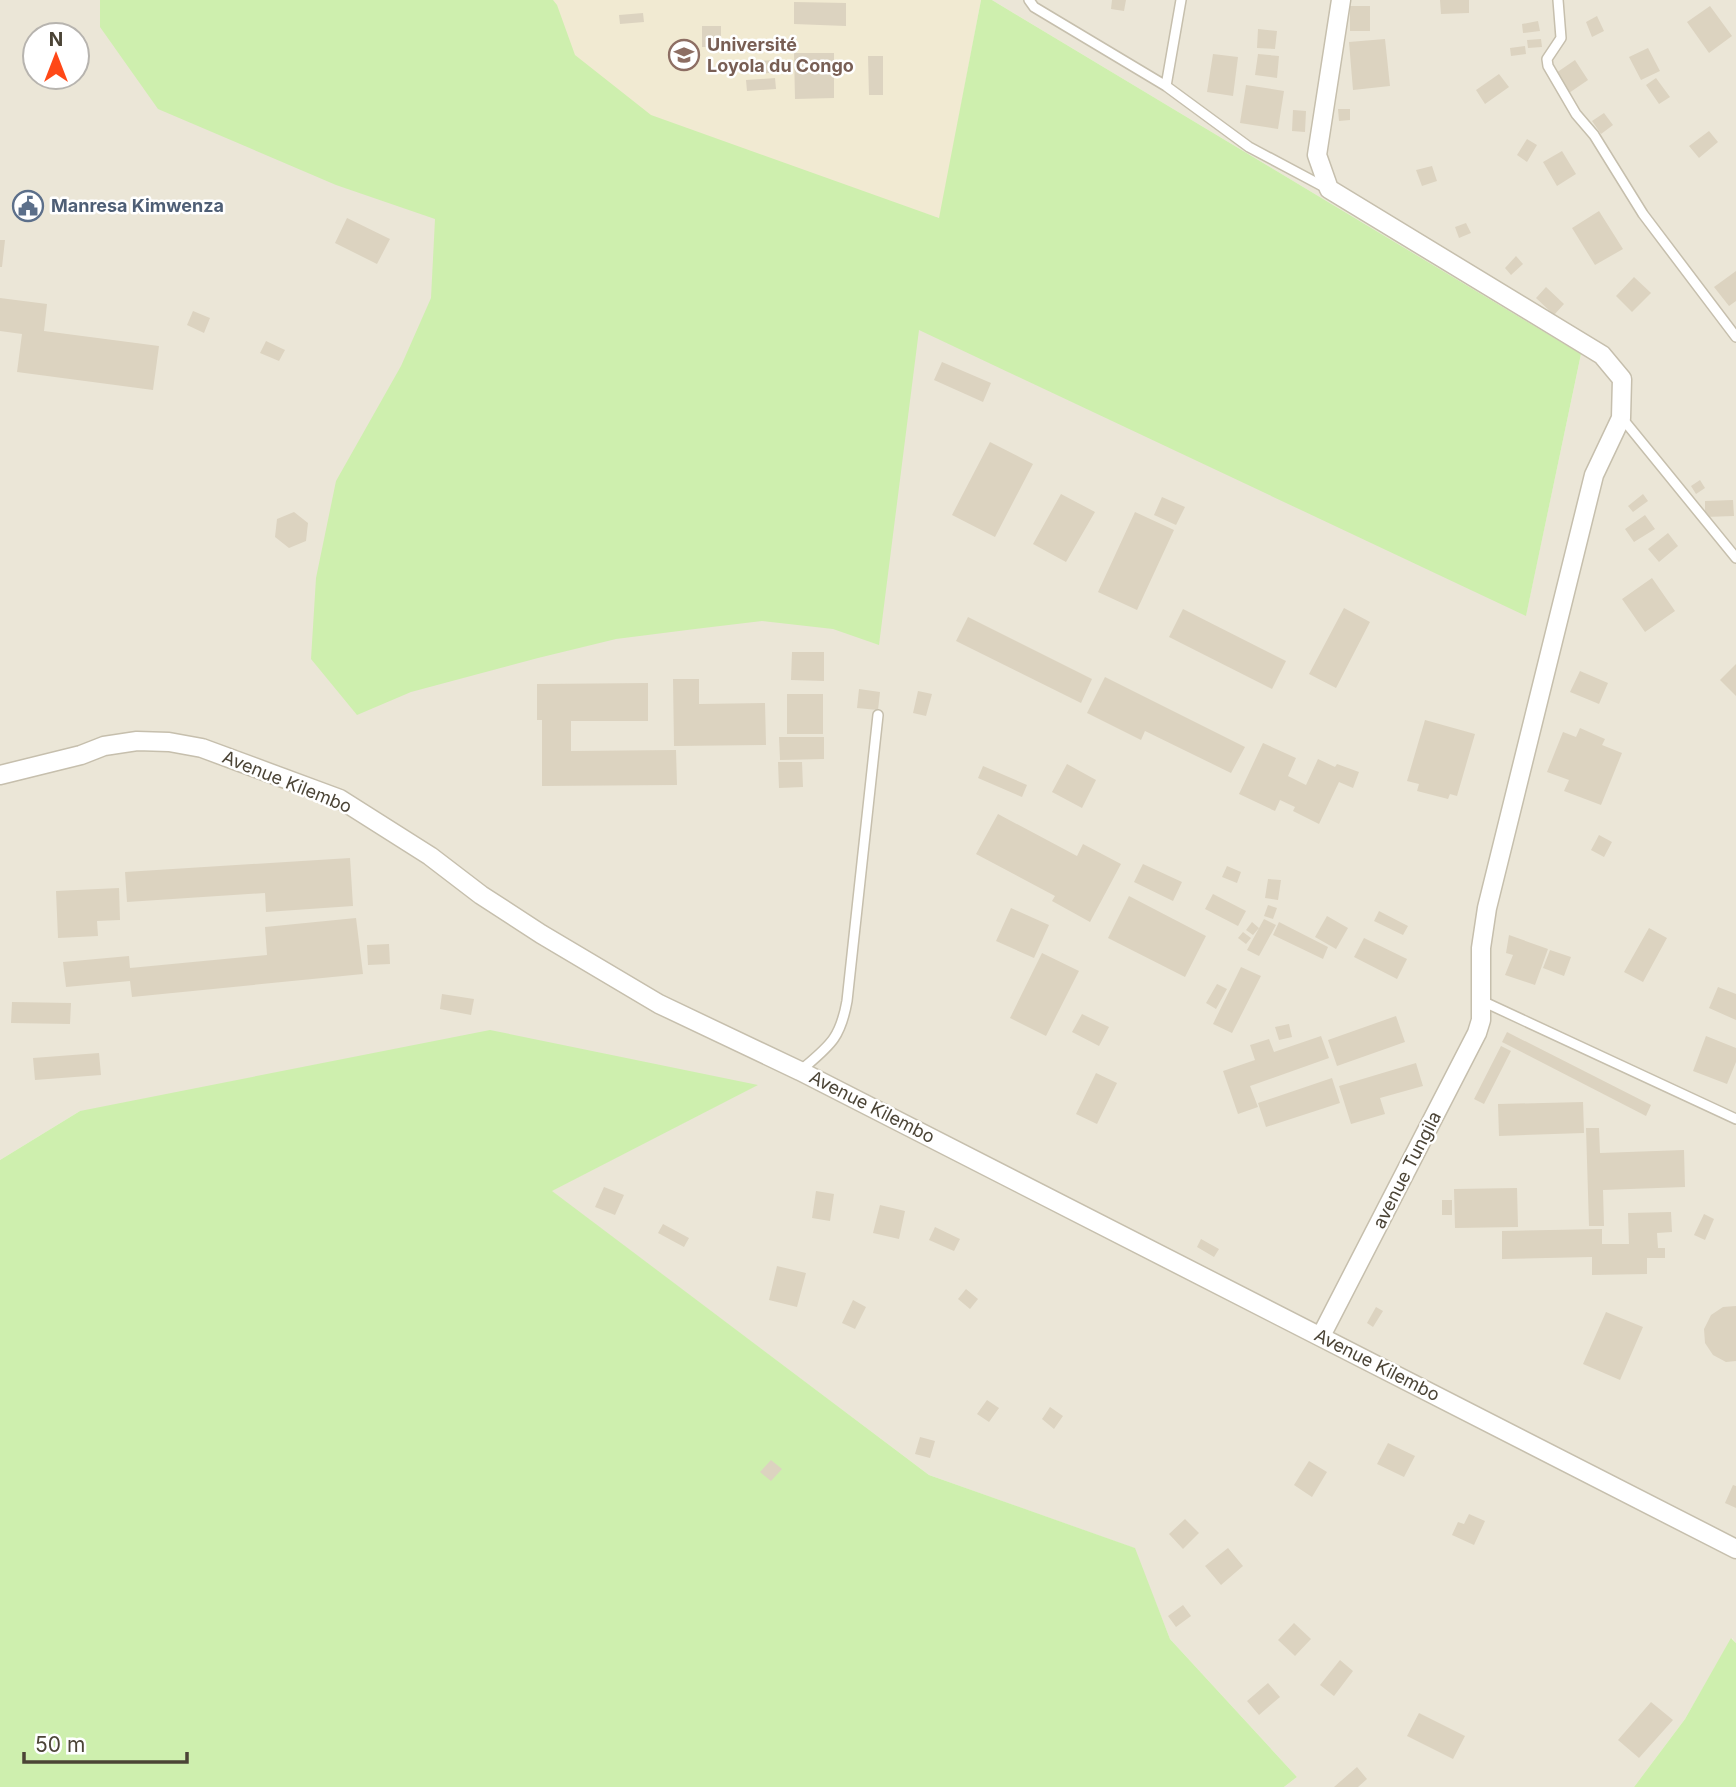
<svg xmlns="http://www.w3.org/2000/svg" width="1736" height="1787" font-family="Inter,sans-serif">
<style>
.residential{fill:#ebe6d7;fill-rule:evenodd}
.education{fill:#f1ead2}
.green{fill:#ceefae}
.building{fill:#dcd3c0}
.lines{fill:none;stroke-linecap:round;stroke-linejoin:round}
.lane-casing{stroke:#c6bfad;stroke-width:12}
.street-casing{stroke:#c6bfad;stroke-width:21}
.lane{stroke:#fff;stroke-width:9}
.street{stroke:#fff;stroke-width:18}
.labels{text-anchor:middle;stroke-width:5;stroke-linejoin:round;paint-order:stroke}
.education-label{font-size:18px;font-weight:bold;fill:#785e54;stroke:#fff;text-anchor:start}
.service-label{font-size:18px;font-weight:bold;fill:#4e5e75;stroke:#fff;text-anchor:start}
.street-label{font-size:18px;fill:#4b4436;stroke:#fff}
</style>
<rect width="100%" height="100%" fill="#f6f3e9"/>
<path class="residential" d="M0 0H214L940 218 1526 615 1581 354 992 0H1736V1643L1732 1638 1685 1719 1634 1787H1284L1297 1777 1170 1639 1134 1548 929 1475 551 1191 757 1085 80 1111 0 1160ZM35 35H77V77H35Z"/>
<path class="education" d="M214 0H981L940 218Z"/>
<path class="green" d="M100 0H553L557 5 575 55 651 115 939 218 981 0H992L1581 354 1526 616 919 330 879 645 833 629 762 621 695 629 616 639 538 658 411 692 357 715 311 659 316 578 336 481 401 366 431 298 435 219 336 185 158 109 100 27Z
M490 1030 758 1085 552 1191 929 1475 1135 1548 1170 1639 1297 1777 1284 1787H0V1160L80 1111Z
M1731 1638 1736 1643V1787H1634L1685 1719Z"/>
<path class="building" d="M1112 0H1126L1124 11 1111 9Z
M1440 0H1469V13L1441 14Z
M794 2 846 3V26L794 24Z
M1350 6H1370V31H1350Z
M1710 6 1732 36 1709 53 1687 22Z
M643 13 644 22 620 24 619 15Z
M1597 16 1604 31 1592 37 1586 22Z
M1538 21 1540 31 1523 33 1522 24Z
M702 26H721V47H702Z
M1258 29 1277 31 1275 49 1257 48Z
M1385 39 1390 86 1353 90 1349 42Z
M1541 39 1542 47 1528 48 1527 40Z
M1525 46 1526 54 1511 56 1510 48Z
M1648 48 1660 71 1641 80 1629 57Z
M794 53H834V98L795 99Z
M1213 54 1238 57 1233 96 1207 92Z
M1258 54 1279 56 1277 78 1255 75Z
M868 56H883V95H869Z
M775 60 777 72 759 74 757 61Z
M1575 60 1588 80 1569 93 1556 73Z
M1499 74 1509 87 1485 104 1476 90Z
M775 78 776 89 747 91 746 80Z
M1656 78 1670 97 1659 104 1646 85Z
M1246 85 1284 91 1278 129 1240 123Z
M1338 109H1350V120L1339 121Z
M1293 110 1306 111 1305 132 1292 131Z
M1604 113 1613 125 1601 134 1592 121Z
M1709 131 1718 142 1699 158 1689 146Z
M1527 139 1537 145 1527 162 1517 155Z
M1562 151 1576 174 1557 186 1543 162Z
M1432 166 1437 181 1422 186 1416 170Z
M1599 211 1623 249 1595 265 1572 228Z
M347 218 390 239 377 264 335 243Z
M1466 223 1471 233 1459 238 1455 227Z
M0 240H5L2 267H0Z
M1516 256 1523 264 1511 275 1505 268Z
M1736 271V301L1729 306 1714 287Z
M1634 277 1651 293 1632 312 1616 296Z
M1546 287 1564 304 1554 315 1536 298Z
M0 298 47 304 44 331 159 346 153 390 17 372 22 334 0 331Z
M193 311 210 318 204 333 187 325Z
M266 341 285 350 279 361 260 353Z
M942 362 991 383 983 402 934 380Z
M990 442 1033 464 995 537 952 515Z
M1700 480 1705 488 1696 494 1691 486Z
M1061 494 1095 512 1066 562 1033 544Z
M1643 494 1648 501 1633 512 1628 506Z
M1162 497 1185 507 1176 525 1154 515Z
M1733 500 1734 516 1705 517V501Z
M294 512 308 523 306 541 289 548 275 537 277 519Z
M1135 512 1174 530 1137 610 1098 592Z
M1645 515 1655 529 1634 542 1625 529Z
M1668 533 1678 546 1659 562 1648 549Z
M1652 578 1675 611 1645 632 1622 599Z
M1344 608 1370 622 1336 688 1309 674Z
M1183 609 1286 661 1272 689 1169 637Z
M968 617 1092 679 1081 703 956 641Z
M792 652H824V681L791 680Z
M1736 664V696L1720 680Z
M1580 671 1608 683 1599 704 1570 692Z
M1105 677 1245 747 1231 773 1145 731 1141 740 1087 713Z
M673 679H699V704L765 703 766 745 674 746Z
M648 683V721H571V751L676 750 677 785 542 786V720H537V684Z
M859 689 880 692 878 710 857 708Z
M918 691 932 694 926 716 913 713Z
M787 694H823V734H787Z
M1425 720 1475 734 1457 796 1450 794 1448 799 1417 791 1419 784 1407 781Z
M1580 728 1605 739 1602 745 1622 753 1601 805 1564 791 1569 780 1547 772 1563 732 1576 737Z
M779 737H824V759L780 760Z
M1263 743 1296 758 1288 776 1306 785 1318 759 1335 767 1337 764 1359 772 1353 788 1339 782 1319 824 1293 811 1295 807 1280 800 1275 811 1239 794Z
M778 762H802L803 787 779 788Z
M1067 764 1096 780 1082 808 1052 792Z
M983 766 1027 785 1022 797 978 778Z
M998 814 1077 856 1083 844 1121 864 1090 922 1052 901 1055 896 976 854Z
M1599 835 1612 842 1604 857 1591 850Z
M350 858 353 906 266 912 265 893 127 902 125 872Z
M1143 864 1182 882 1173 901 1134 882Z
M1227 866 1241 872 1237 883 1222 877Z
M1268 879 1281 880 1278 900 1265 898Z
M119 888 120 920 97 921 98 936 58 938 56 891Z
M1213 894 1246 911 1238 926 1205 909Z
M1129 896 1206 936 1185 977 1108 938Z
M1268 905 1277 908 1273 919 1264 916Z
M1011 908 1049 925 1034 958 996 941Z
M1379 911 1408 926 1403 935 1374 921Z
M1327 916 1348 928 1336 949 1315 937Z
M356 918 363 974 132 997 130 981 66 987 63 962 129 956 130 968 267 955 265 927Z
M1264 919 1276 925 1259 956 1247 950Z
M1252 922 1259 928 1253 935 1246 930Z
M1279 922 1328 947 1323 959 1273 935Z
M1649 928 1667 938 1643 982 1624 972Z
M1243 932 1251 938 1246 944 1238 938Z
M1509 935 1548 949 1535 985 1505 975 1513 955 1506 953Z
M1364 938 1407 959 1397 979 1354 957Z
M389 944 390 964 368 965 367 945Z
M1550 950 1571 957 1564 976 1543 968Z
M1042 953 1079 971 1046 1036 1010 1018Z
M1241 967 1261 976 1232 1033 1213 1024Z
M1217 984 1227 989 1216 1009 1206 1003Z
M1718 987 1736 994V1020L1709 1008Z
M442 994 474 999 471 1015 440 1009Z
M12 1002 71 1003 70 1024 11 1023Z
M1082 1014 1109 1027 1099 1046 1072 1032Z
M1396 1016 1405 1042 1337 1066 1328 1040Z
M1289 1024 1292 1037 1279 1040 1275 1027Z
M1507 1032 1651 1105 1646 1116 1502 1042Z
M1321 1036 1329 1058 1250 1086 1258 1107 1238 1114 1223 1071 1255 1060 1250 1045 1269 1039 1274 1052Z
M1706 1036 1736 1048V1062L1727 1084 1693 1071Z
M1501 1046 1511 1051 1484 1104 1474 1099Z
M99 1053 101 1075 35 1080 33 1058Z
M1416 1063 1423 1086 1380 1098 1385 1114 1351 1124 1339 1086Z
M1096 1073 1117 1083 1097 1124 1076 1114Z
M1332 1078 1340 1103 1266 1127 1258 1103Z
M1583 1102 1584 1133 1499 1136 1498 1104Z
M1586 1128H1599L1600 1153 1684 1150 1685 1187 1603 1190 1604 1226H1589Z
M604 1187 624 1195 615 1215 595 1207Z
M1517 1188 1518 1227 1455 1228 1454 1189Z
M816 1191 834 1194 830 1221 812 1218Z
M1442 1200H1452V1215H1442Z
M880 1205 905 1211 899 1239 873 1233Z
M1671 1212 1672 1232 1657 1233 1658 1248H1665V1258H1647V1274L1592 1275V1257L1502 1259V1231L1602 1229V1244H1629L1628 1213Z
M1704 1214 1714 1219 1705 1240 1694 1235Z
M663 1224 689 1238 684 1247 658 1233Z
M935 1227 960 1239 954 1251 929 1240Z
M1201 1239 1219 1249 1214 1257 1197 1247Z
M777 1266 806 1273 797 1307 769 1300Z
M966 1289 978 1299 970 1309 958 1299Z
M853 1300 866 1307 855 1329 842 1323Z
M1736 1306V1361L1726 1362 1713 1355 1705 1343 1704 1329 1711 1315 1723 1307Z
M1376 1307 1383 1311 1373 1327 1367 1323Z
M1606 1312 1643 1327 1620 1380 1583 1364Z
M987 1400 999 1408 989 1422 977 1414Z
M1050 1407 1063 1416 1054 1429 1042 1419Z
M920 1437 935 1441 930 1458 915 1454Z
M1388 1443 1415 1456 1404 1477 1377 1464Z
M771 1460 782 1469 771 1481 760 1472Z
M1309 1461 1327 1472 1312 1497 1294 1485Z
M1733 1485 1736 1486V1508L1725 1503Z
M1469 1514 1485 1521 1474 1545 1452 1535 1458 1522 1464 1524Z
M1185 1519 1199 1533 1183 1549 1169 1534Z
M1228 1548 1243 1566 1221 1585 1205 1566Z
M1183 1605 1191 1616 1176 1627 1168 1616Z
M1294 1623 1311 1639 1295 1656 1278 1640Z
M1340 1660 1353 1671 1334 1696 1320 1685Z
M1268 1683 1280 1697 1259 1715 1247 1701Z
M1651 1702 1673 1720 1639 1758 1618 1740Z
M1419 1713 1465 1736 1453 1759 1407 1736Z
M1357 1767 1367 1779 1358 1787H1334Z"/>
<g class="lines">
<g class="lane-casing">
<path id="lane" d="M1029 0 1034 7 1166 86 1249 147 1328 189
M1558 0 1561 38 1547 59 1548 66 1576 114 1594 135 1643 214 1736 337
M1166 86 1181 0
M1622 418 1736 558
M1482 1001 1736 1119
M800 1071C829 1046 840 1040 847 1001L878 715"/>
</g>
<g class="street-casing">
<path id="street" d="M0 775 81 755 104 746 137 741 169 742 202 748 340 799 430 856 481 895 541 934 659 1004 800 1071 1736 1549
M1321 1336 1477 1033 1481 1020V948L1487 908 1594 475 1621 418 1622 379 1602 355 1329 189 1317 155 1341 0"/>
</g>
<use href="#lane" class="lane"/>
<use href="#street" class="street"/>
</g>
<defs>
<g id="university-ring" transform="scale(1.575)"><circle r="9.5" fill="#fff" stroke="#8d6e63" stroke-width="1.5"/><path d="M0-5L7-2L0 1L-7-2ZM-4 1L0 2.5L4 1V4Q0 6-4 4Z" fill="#8d6e63"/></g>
<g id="civic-ring" transform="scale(1.575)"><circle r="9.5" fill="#fff" stroke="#5c6f8a" stroke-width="1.5"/><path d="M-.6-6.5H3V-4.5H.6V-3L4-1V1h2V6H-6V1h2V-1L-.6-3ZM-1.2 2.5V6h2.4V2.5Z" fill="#5c6f8a"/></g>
</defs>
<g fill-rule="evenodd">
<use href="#university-ring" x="684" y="55"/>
<use href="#civic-ring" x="28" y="206"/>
</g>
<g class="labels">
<g class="education-label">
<text x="707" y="51">Université<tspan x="707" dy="21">Loyola du Congo</tspan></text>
</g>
<g class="service-label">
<text x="51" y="212">Manresa Kimwenza</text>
</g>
<g class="street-label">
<text transform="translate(287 782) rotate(22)" y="6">Avenue Kilembo</text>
<text transform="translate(872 1107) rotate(27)" y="6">Avenue Kilembo</text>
<text transform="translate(1407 1170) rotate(-63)" y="6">avenue Tungila</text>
<text transform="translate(1377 1365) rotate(27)" y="6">Avenue Kilembo</text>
</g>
</g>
<g transform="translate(56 56)"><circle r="33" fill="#ffffff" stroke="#b7b4af" stroke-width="2"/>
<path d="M0-5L12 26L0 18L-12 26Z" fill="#ff4817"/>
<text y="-10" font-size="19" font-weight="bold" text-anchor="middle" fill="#4b4436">N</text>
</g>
<path d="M24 1752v10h163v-10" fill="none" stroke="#4b4436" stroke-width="3.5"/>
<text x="35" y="1752" font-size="21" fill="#4b4436" stroke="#ffffff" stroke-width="5" paint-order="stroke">50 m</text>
</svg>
